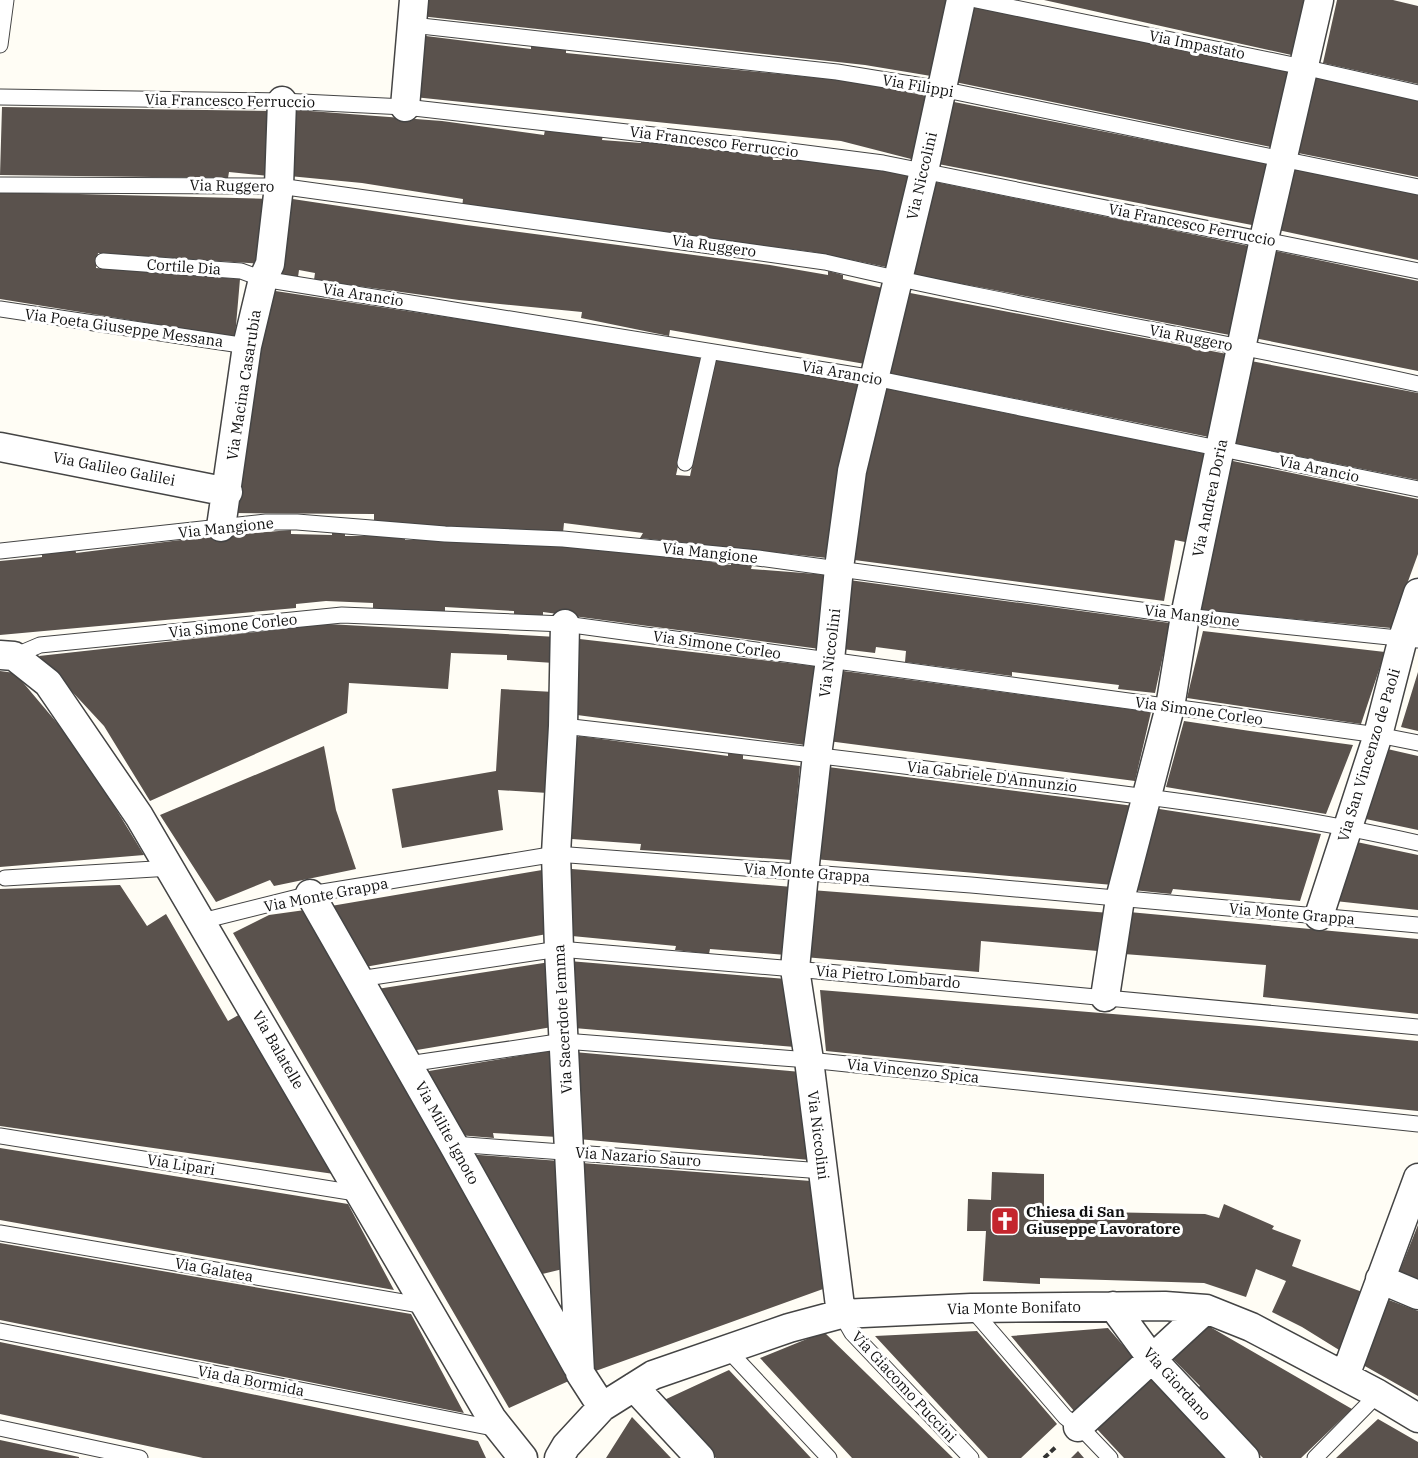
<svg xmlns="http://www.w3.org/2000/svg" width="1418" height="1458" font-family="'IBM Plex Serif',serif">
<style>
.building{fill:#5a524d}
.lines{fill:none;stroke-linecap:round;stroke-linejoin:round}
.lane-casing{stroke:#444;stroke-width:17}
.street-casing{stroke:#444;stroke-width:31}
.path{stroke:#333;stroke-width:4;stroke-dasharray:6 3;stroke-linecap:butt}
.lane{stroke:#fff;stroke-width:15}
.street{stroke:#fff;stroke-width:28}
.labels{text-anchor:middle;stroke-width:6;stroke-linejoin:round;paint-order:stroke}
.street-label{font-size:15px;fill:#111;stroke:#fff}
.poi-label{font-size:15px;font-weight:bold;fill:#111;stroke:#fff;text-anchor:start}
</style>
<rect width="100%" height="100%" fill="#fffdf5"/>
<path class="building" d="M422 0H947L931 76 865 65 420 16Z
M1044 0H1309L1296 56Z
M1337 0H1393L1418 6V84L1323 63Z
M966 6 1292 71 1276 148 950 81Z
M418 35 531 49V45L566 50V53L850 81 927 96 915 160 841 141 414 97Z
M1310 76 1418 100V177L1293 152Z
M944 100 1275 165 1257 226 933 163Z
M2 107 274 111 269 176 229 172 228 178 0 175Z
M297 110 442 121 544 135 545 130 603 135 602 140 641 143V138L772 154 773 160H782V157L836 161 913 176 891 268 813 252 462 208 463 199 362 183 289 176Z
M1290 168 1418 194V260L1278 230Z
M931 181 1254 247 1235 336 905 273Z
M0 192 272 199 265 264 98 253 96 268 240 279 235 337 0 299Z
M286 198 466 225 770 265 828 275V271L843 275V279L887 289 865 364 670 330 669 336 581 318 582 312 459 300 314 280 315 273 299 270 298 277 275 273Z
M1271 250 1418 281V371L1254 338Z
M269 290 703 356 676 475 690 476 715 358 860 383 827 558 640 538 643 533 564 523 563 533 374 522V514L233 513Z
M905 292 1227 354 1209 437 883 372Z
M1251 361 1418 393V480L1231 443Z
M879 387 1211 455 1190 543 1175 540 1164 601 847 559Z
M1228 460 1418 499V554L1391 628 1196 610Z
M291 530V534L332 535V531H345V536H405V540H511V545L543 544 648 552 731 565V560L753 562 751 569 829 575 820 649 543 612V616H514V611L445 607V615L373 611V603L326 601 296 604V608L0 635V561L42 557V551L75 547 76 553 205 537Z
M849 580 1170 623 1155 693 1118 689 1119 685 1012 672V676L905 662 906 651 876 647 875 653 842 649Z
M328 624 557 637 554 663 507 660V655L451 653 448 689 349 683 347 713 150 801 104 726 39 656Z
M1203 631 1385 652 1361 724 1187 698Z
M571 638 822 667 805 745 577 715 579 675 569 674Z
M836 670 1151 712 1135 781 828 741Z
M0 671 15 673 63 730 86 760 144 855 0 867Z
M1418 672V731L1401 727Z
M501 689 554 692 548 793 498 790 503 830 402 848 392 789 496 771Z
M1184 721 1250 731 1353 745 1326 814 1166 787Z
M579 736 728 756V752L743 754V759L800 766 791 860 640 850 641 844 572 839 573 741Z
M324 746 336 810 356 869 274 886 270 880 216 902 160 815Z
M1383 748 1418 756V830L1361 818Z
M828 767 1134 806 1113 885 814 859Z
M1153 808 1321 834 1300 901 1173 889 1171 894 1133 890Z
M1352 841 1418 855V910L1335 901Z
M548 869 547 934 365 967 331 906Z
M572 869 793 887 786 955 710 949 709 954 675 950 676 946 572 936Z
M120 885 147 926 166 914 228 1021 242 1013 334 1174 0 1126V889Z
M811 890 1110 913 1098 951 981 941 979 972 804 957Z
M305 910 571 1380 509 1408 233 933 269 915Z
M1129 912 1418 939V1014L1263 997 1266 965 1124 954Z
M569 961 786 979 795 1047 574 1028Z
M550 962 552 1027 411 1051 377 989Z
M820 990 1259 1026 1418 1041V1111L826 1051Z
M549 1051 557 1137 493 1133 494 1138 458 1135 423 1072Z
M574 1052 801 1072 810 1160 578 1139Z
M0 1148 348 1204 394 1290 0 1220Z
M466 1154 560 1161 567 1268 534 1276Z
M582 1163 811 1181 823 1289 590 1373Z
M992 1172 1044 1174V1211L1205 1214 1219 1218 1224 1204 1274 1226 1272 1229 1301 1240 1292 1266 1365 1293 1344 1353 1302 1327 1272 1312 1286 1281 1256 1269 1246 1297 1204 1283 1040 1278V1284L983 1281 986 1231H967L968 1199 991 1200Z
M1418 1225V1282L1398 1275Z
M0 1243 411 1314 464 1413 0 1320Z
M1389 1300 1418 1311V1396L1363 1365Z
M1205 1324 1352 1409 1301 1458H1263L1196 1390 1200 1386 1171 1357Z
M1108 1328 1134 1358 1074 1411 1011 1336Z
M977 1331 1057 1424 1021 1458H988L875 1336Z
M824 1332 953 1458H852L760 1358Z
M0 1342 478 1441 486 1458H203L0 1414Z
M729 1370 811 1458H716L662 1401Z
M1151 1377 1226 1458H1124L1096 1428Z
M632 1417 671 1458H606Z
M1378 1419 1418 1442V1458H1336Z
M0 1440 79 1457V1458H0Z
M1078 1451 1084 1458H1071Z"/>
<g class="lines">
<g class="lane-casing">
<path id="lane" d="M976 0 1303 67 1418 93
M412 25 837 72 941 89 1418 187
M0 45 6 0
M0 97 282 101 405 107 751 146 883 163 1418 271
M0 185 279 186 825 262C1021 308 1221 340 1418 384
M103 261 241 271 263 279 874 378 1418 489
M0 309 247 346
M685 463 710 352
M0 551 266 522H297L445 534 563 539 758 558 1185 616 1418 640
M14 656 40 645 342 615 565 624 1378 735 1418 743
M563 726C721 744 879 762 1037 783 1164 799 1292 814 1418 843
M5 878 171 868
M202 921 310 894 556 854 971 885 1418 925
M359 979 559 949 795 969 1418 1027
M408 1064 564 1041 809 1060 1418 1124
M0 1136 362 1194
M453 1144 823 1171
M0 1233 426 1306
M971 1308 1065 1417 1088 1435 1110 1458
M841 1314 852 1333 971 1458
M0 1331 498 1429
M727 1349 829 1458
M0 1428 140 1458
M1315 1458 1378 1394"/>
</g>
<g class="street-casing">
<path id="street" d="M405 107 414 0
M0 447 228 492
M221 527 247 346 263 279 270 264 279 186 282 101
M565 624 563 726 556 854 559 949 580 1373 602 1407
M0 655 14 656 48 683 139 816 492 1419 523 1458
M310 894 453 1144 577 1366
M1319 916 1378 735 1403 638 1418 593
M1105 997 1120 899 1170 707 1185 616 1220 448 1264 239 1319 0
M1380 1279 1418 1295
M1113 1306 1152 1359 1245 1458
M841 1314 809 1060 795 969 804 873 817 755 830 660 839 568 852 471 924 171 961 0
M1345 1376 1418 1178
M634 1387 700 1458
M1078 1427 1206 1309
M559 1458 566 1446 602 1407 653 1375 789 1328 841 1314 971 1308 1165 1306 1206 1309 1251 1327 1378 1394 1418 1418"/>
</g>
<path class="path" d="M1044 1458 1057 1446"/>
<use href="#lane" class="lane"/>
<use href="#street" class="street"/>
</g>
<defs>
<g id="church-square" transform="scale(1.5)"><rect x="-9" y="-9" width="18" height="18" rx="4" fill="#c4262e" stroke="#fff"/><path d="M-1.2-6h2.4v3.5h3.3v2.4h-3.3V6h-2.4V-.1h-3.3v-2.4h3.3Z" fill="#fff"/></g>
</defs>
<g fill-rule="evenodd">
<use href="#church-square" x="1005" y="1221"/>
</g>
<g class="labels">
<g class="street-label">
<text transform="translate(1197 45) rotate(11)" y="5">Via Impastato</text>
<text transform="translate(918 86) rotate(10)" y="5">Via Filippi</text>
<text transform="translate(230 101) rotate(1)" y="5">Via Francesco Ferruccio</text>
<text transform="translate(714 142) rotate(7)" y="5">Via Francesco Ferruccio</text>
<text transform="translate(922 176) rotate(-77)" y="5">Via Niccolini</text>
<text transform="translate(232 186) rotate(1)" y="5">Via Ruggero</text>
<text transform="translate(1192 225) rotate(11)" y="5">Via Francesco Ferruccio</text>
<text transform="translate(714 246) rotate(8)" y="5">Via Ruggero</text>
<text transform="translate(184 267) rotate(4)" y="5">Cortile Dia</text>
<text transform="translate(363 295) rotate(9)" y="5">Via Arancio</text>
<text transform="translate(124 328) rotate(8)" y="5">Via Poeta Giuseppe Messana</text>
<text transform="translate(1191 338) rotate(11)" y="5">Via Ruggero</text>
<text transform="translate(842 373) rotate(10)" y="5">Via Arancio</text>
<text transform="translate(244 385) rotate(-81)" y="5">Via Macina Casarubia</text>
<text transform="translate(114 469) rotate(11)" y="5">Via Galileo Galilei</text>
<text transform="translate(1319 469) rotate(12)" y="5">Via Arancio</text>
<text transform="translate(1210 498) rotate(-78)" y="5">Via Andrea Doria</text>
<text transform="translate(226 528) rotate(-6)" y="5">Via Mangione</text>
<text transform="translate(710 553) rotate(6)" y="5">Via Mangione</text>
<text transform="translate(1192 616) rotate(7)" y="5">Via Mangione</text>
<text transform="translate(233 626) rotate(-6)" y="5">Via Simone Corleo</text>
<text transform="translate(717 645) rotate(8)" y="5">Via Simone Corleo</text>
<text transform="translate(830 653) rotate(-83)" y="5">Via Niccolini</text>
<text transform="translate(1199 711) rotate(8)" y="5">Via Simone Corleo</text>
<text transform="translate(1369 755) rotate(-73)" y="5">Via San Vincenzo de Paoli</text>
<text transform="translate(992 777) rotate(7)" y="5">Via Gabriele D'Annunzio</text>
<text transform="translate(807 873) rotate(4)" y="5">Via Monte Grappa</text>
<text transform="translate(326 895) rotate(-11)" y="5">Via Monte Grappa</text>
<text transform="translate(1292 914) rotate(5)" y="5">Via Monte Grappa</text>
<text transform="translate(888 977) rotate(5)" y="5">Via Pietro Lombardo</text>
<text transform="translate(563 1019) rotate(-93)" y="5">Via Sacerdote Iemma</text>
<text transform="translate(278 1050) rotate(60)" y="5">Via Balatelle</text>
<text transform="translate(913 1071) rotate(6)" y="5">Via Vincenzo Spica</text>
<text transform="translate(447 1133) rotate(61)" y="5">Via Milite Ignoto</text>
<text transform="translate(818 1135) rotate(83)" y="5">Via Niccolini</text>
<text transform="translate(638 1157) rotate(4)" y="5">Via Nazario Sauro</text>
<text transform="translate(181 1165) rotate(9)" y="5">Via Lipari</text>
<text transform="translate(214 1270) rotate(10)" y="5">Via Galatea</text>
<text transform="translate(1014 1308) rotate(-1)" y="5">Via Monte Bonifato</text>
<text transform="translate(251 1381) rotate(11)" y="5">Via da Bormida</text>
<text transform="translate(1177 1384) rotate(48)" y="5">Via Giordano</text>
<text transform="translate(904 1387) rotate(47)" y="5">Via Giacomo Puccini</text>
</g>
<g class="poi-label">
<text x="1026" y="1217">Chiesa di San<tspan x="1026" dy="17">Giuseppe Lavoratore</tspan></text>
</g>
</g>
</svg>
